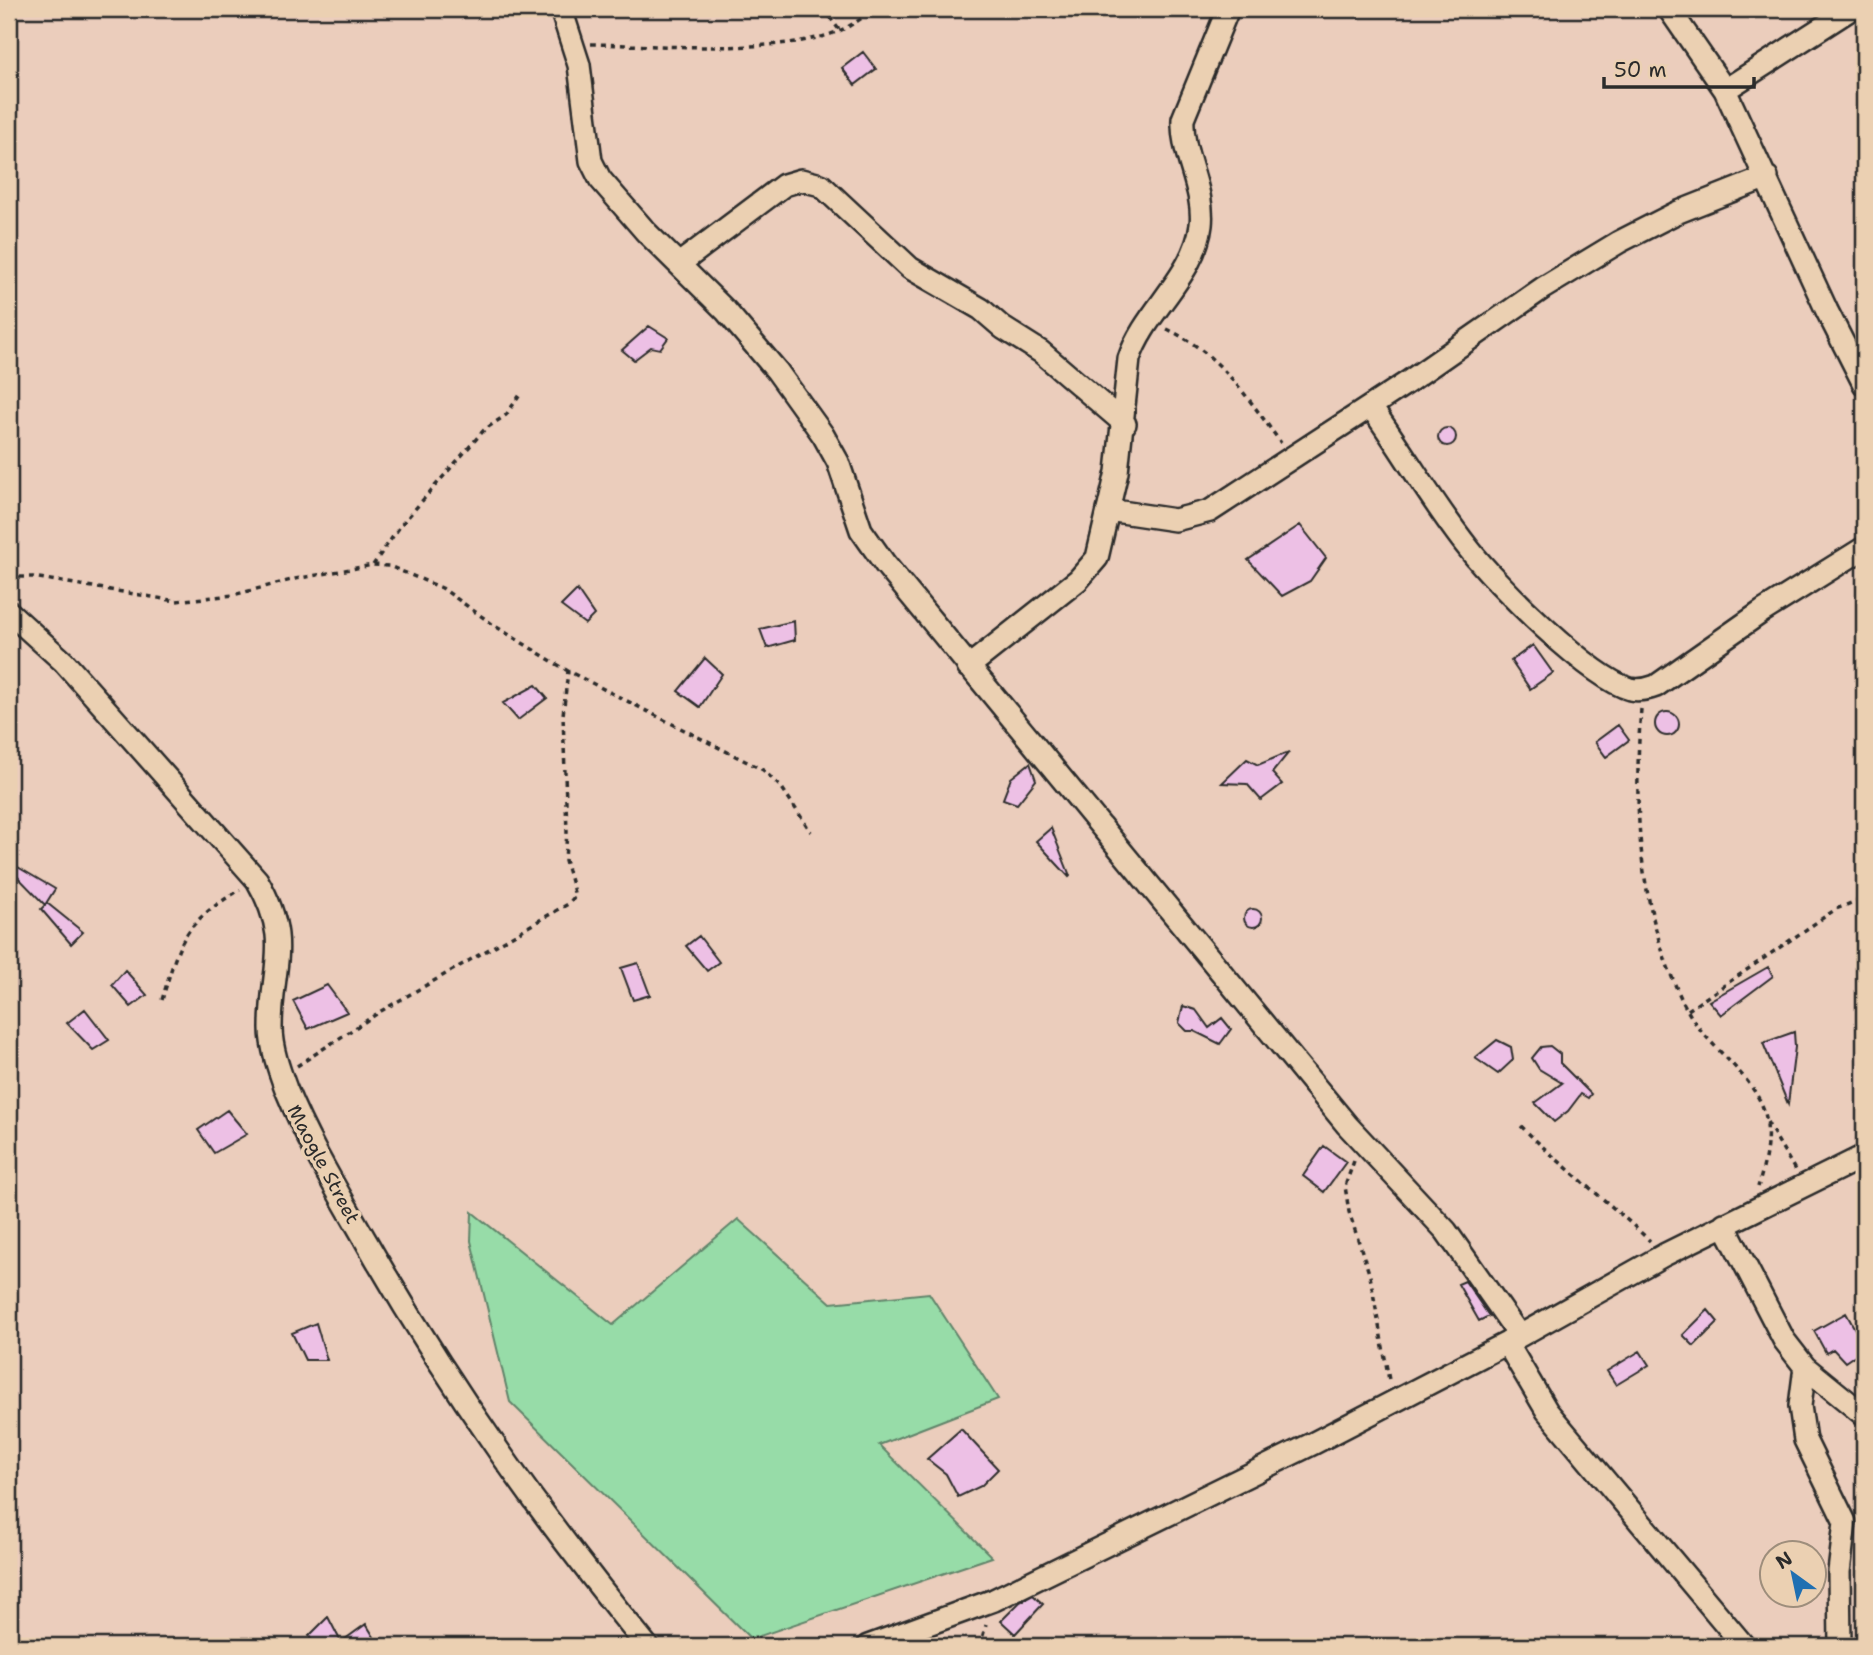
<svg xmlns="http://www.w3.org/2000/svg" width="1873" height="1655" font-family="'Shantell Sans',sans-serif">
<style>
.green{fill:#97dca8;stroke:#61846a;stroke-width:2}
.building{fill:#edc0e5;stroke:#2b2b2b;stroke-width:2}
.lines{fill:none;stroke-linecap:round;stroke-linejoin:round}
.minor-casing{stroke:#2b2b2b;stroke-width:26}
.path{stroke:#2b2b2b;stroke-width:3.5;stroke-dasharray:5 5;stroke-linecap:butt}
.minor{stroke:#ebd0b2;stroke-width:21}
.labels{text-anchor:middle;stroke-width:7;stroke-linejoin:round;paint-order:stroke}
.street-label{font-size:19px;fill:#2b2b2b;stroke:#ebd0b2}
</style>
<rect width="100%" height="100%" fill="#ebcdbc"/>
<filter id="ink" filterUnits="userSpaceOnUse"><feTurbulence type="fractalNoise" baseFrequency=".0143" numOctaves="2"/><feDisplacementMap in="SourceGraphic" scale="14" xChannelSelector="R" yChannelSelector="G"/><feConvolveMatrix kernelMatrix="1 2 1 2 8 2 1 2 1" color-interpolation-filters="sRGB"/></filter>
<g filter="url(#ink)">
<path class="green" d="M472 1212 613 1325 738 1219 831 1303 929 1293 998 1399 879 1445 992 1557 751 1639 510 1402 471 1241Z"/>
<path class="building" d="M863 52 876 69 855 85 842 68Z
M649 326 668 338 660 349 651 347 634 360 622 350Z
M1438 437a9 9 0 1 1 18 0a9 9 0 1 1-18 0Z
M1300 525 1326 558 1310 581 1282 596 1248 560Z
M577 590 594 615 585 624 561 606Z
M794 621 795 640 767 648 760 629Z
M1533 645 1553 673 1530 689 1511 661Z
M705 658 722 674 700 707 678 691Z
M536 685 547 698 518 720 503 703Z
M1655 724a12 12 0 1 1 24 0a12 12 0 1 1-24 0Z
M1618 725 1629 740 1606 757 1595 742Z
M1289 752 1272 773 1282 784 1261 800 1247 784 1222 783 1247 759 1258 765Z
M1030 763 1036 780 1017 804 1003 799 1011 778Z
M1051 828 1070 876 1069 877 1036 841Z
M11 863 55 889 45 905 9 868Z
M47 903 83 932 71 944 41 909Z
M1244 918a9 9 0 1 1 18 0a9 9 0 1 1-18 0Z
M699 936 719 962 707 971 686 946Z
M638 963 650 995 633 1000 621 968Z
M1768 967 1773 976 1721 1015 1709 1001Z
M125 970 147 995 131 1007 112 985Z
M327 985 347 1012 308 1029 293 1001Z
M1183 1006 1196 1010 1209 1028 1222 1018 1231 1029 1220 1044 1194 1031H1187L1179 1023Z
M85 1009 109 1040 93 1050 67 1023Z
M1794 1032 1795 1047 1788 1104 1763 1043Z
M1497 1040 1511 1047 1513 1060 1498 1074 1475 1058Z
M1550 1046 1560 1054V1063L1591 1094 1588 1098 1581 1094 1568 1111 1554 1122 1535 1103 1562 1083 1539 1069 1532 1058 1541 1047Z
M227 1110 247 1134 214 1153 198 1130Z
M1324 1146 1346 1162 1324 1192 1303 1176Z
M1465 1281 1489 1316 1479 1321 1458 1284Z
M1708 1310 1718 1322 1694 1346 1683 1335Z
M1846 1313 1856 1331 1864 1325V1349L1845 1362 1833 1349 1826 1353 1814 1331Z
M316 1323 327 1360H305L292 1333Z
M1640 1351 1649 1365 1616 1385 1607 1371Z
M961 1429 998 1469 981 1486 958 1497 946 1474 927 1459Z
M1033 1595 1043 1604 1015 1634 1001 1621 1020 1602Z
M328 1617 341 1642 366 1624 374 1637 372 1646H315L309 1636Z"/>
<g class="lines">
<g class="minor-casing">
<path id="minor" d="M561 9 579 65 591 161 600 179 646 232 726 311 777 371 823 435 838 462 861 530 885 564 1347 1125 1446 1231 1519 1335
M1669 9 1725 90 1827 311 1864 384
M1725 90 1851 9
M679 264 784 185 801 180 821 185 910 268 981 309 1003 328 1041 352 1125 424
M1371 407C1404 453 1433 504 1469 549 1496 584 1590 678 1630 689 1640 691 1648 689 1656 686L1763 611 1864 548
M1108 510 1175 520 1210 511 1408 382 1543 288 1619 242 1676 213 1767 177
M9 612 64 662 257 880C293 942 271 965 271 1028 271 1048 279 1070 286 1089 308 1143 338 1192 367 1243 451 1390 541 1516 647 1646
M968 667 1078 580 1097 558 1117 472 1129 359C1144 312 1195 276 1201 225 1205 189 1181 155 1183 119L1228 9
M1724 1224 1784 1340 1805 1367 1864 1415
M1507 1343 1547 1411 1744 1646
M1805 1367 1800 1406 1805 1440 1845 1522 1839 1572 1840 1646
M868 1646 994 1600 1314 1443 1507 1343 1664 1255 1864 1156"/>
</g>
<path class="path" d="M824 9 840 31
M591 44C656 45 782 55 839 31 852 26 864 16 876 9
M1167 329C1219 353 1248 398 1281 443
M373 565 401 525 484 430 506 415 522 392
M9 577H33L176 601 233 595 295 579 373 565 389 566 442 588 495 626 568 671 763 770 782 788 811 832
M1641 709C1634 798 1637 883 1668 967 1675 985 1683 1005 1694 1021 1715 1053 1763 1083 1767 1124 1769 1145 1764 1167 1758 1187
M162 1000C180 940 183 923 240 890
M1688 1010 1836 909 1864 898
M297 1066 381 1011 568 904 575 896 565 860 567 832 563 715 568 671
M1767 1122 1795 1170
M1521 1126C1562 1167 1608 1201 1650 1241
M1354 1161 1345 1186 1349 1212 1370 1276 1389 1380
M980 1646 986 1625"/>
<use href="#minor" class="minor"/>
</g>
</g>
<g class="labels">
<g class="street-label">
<text transform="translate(324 1164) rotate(62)" y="7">Maogle Street</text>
</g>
</g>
<rect width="1873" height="1655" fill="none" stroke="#ebd0b2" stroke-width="35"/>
<rect x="18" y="18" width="1838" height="1620" fill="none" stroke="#2b2b2b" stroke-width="2.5" filter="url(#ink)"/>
<g transform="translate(1793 1574) rotate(327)"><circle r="33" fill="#ebd0b2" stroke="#9e8e7c" stroke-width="2"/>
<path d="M0-5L12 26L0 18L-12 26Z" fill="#1f6fb2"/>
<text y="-10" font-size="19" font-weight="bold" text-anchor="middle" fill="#2b2b2b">N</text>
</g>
<path d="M1604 77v10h150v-10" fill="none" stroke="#2b2b2b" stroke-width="3.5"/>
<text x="1614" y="77" font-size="21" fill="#2b2b2b" stroke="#ebd0b2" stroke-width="5" paint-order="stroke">50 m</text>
</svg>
